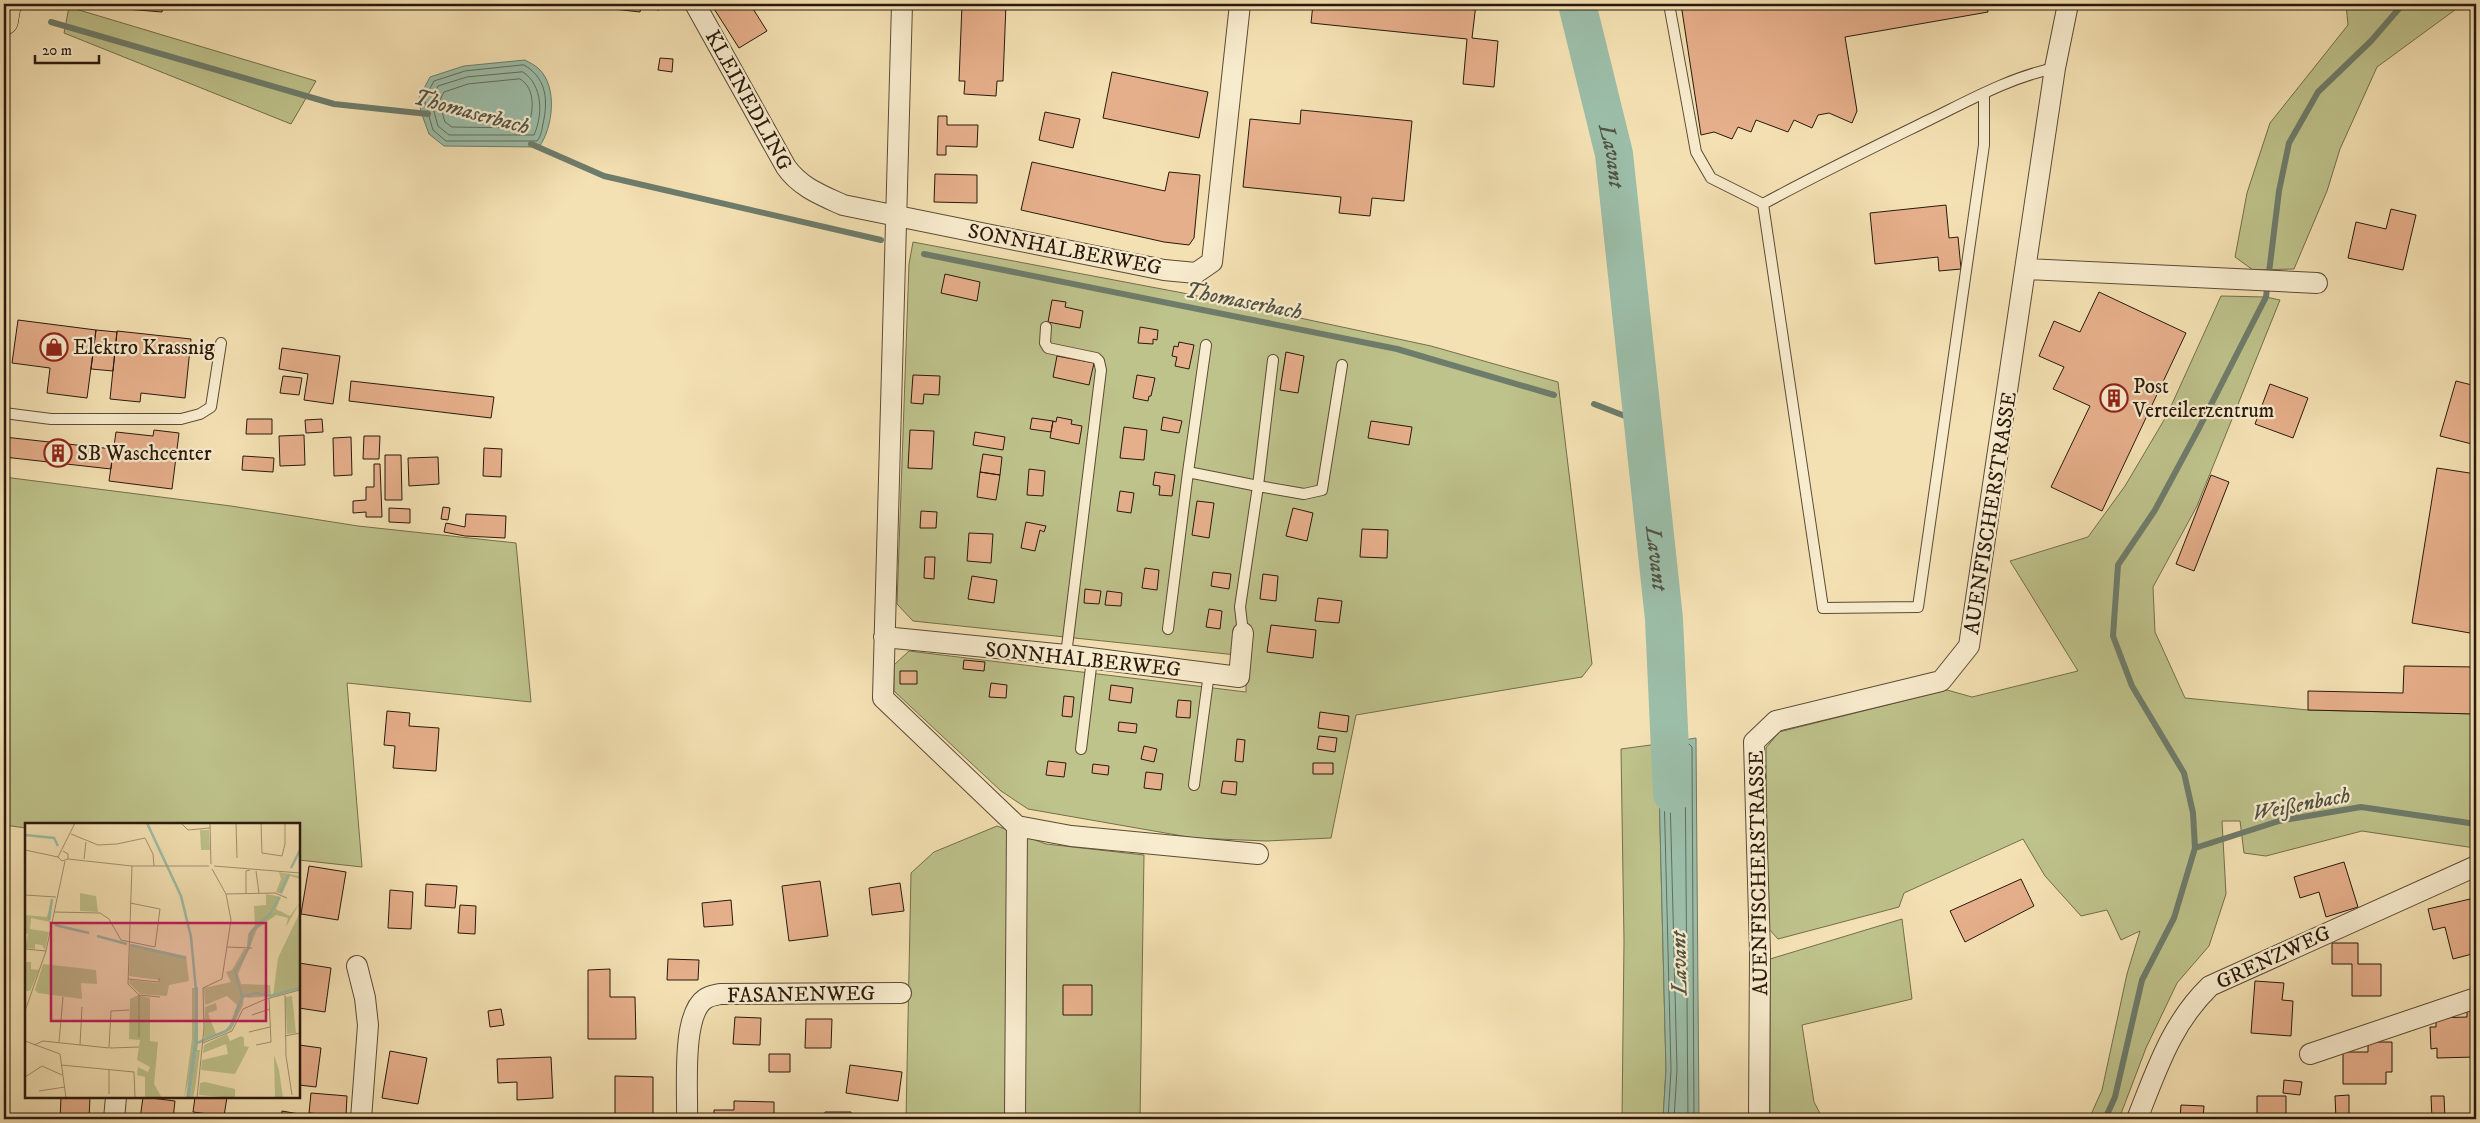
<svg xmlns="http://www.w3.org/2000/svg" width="2480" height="1123" font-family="'IM FELL DW Pica',serif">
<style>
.green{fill:#bec28b;stroke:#746e4c}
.water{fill:#9cbea9;stroke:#6e7c6b}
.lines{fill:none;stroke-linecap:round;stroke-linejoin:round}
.shore{stroke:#626c5b;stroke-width:1}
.stream{stroke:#6e7c6b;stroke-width:6}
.river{stroke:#9cbea9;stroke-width:38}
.building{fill:#e6af8b;stroke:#29190d}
.service-casing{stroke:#5c4b36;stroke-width:12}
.minor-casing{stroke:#5c4b36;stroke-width:22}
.primary-casing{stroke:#29190d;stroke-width:29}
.service{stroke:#f8ecce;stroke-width:10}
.minor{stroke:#f8ecce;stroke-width:20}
.primary{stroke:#f4e1b3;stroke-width:28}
.labels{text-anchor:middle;stroke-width:4.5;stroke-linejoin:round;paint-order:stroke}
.street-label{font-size:21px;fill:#29190d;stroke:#f8ecce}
.poi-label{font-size:21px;fill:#29190d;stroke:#f8ecce;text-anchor:start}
.water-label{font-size:22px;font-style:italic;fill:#515344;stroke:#f8ecce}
.inset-river{fill:none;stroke:#9cbea9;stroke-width:2.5}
.inset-road{fill:none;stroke:#a39171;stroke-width:1}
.view{fill:#c2185b;fill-opacity:0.15;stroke:#c2185b;stroke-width:2.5}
.inset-edge{fill:none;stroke:#29190d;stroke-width:2.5}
</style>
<rect width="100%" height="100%" fill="#f4e1b3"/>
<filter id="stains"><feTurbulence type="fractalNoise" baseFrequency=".004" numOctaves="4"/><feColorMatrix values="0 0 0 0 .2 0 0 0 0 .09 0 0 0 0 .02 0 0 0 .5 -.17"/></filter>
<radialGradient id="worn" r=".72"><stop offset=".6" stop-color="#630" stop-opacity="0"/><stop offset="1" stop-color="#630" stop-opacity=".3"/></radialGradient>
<path class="green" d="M2346 4H2463L2377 67 2340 149 2327 191 2294 269 2253 270 2235 257 2247 193 2270 123 2348 25Z
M69 7 316 81 291 124 64 33Z
M913 242 1183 293 1431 346 1558 382 1592 664 1582 677 1356 715 1331 838 1266 841 1194 838 1028 809 1001 791 894 691V665L909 651 1246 692V656L913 621 897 604 909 264Z
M2221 296 2266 297 2280 300 2197 506 2153 587 2155 632 2185 698 2308 710 2476 714V847H2468L2362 831 2266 856 2244 853 2240 821H2222L2226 894 2209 946 2177 983 2146 1048 2119 1119H2089L2102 1090 2127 974 2140 931 2121 940 2107 910 2081 916 2045 876 2023 839 1904 893 1899 907 1778 939 1768 928 1766 748 1779 732 1947 690 1972 697 2078 671 2010 561 2088 537 2125 486 2167 415Z
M4 477 231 506 358 526 516 543 531 702 347 683 362 867 299 860V824H26V828L4 825Z
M1658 744 1666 1070 1663 1119H1622L1624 941 1621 749Z
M997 826 1046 844 1144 855 1140 1119H906L911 873 934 852Z
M1902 919 1912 999 1802 1025 1814 1102 1823 1119H1770V959Z"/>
<path class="water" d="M525 60C530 63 535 65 539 69 558 87 553 128 539 147L444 146 429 134 421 112 419 98 430 77 464 66Z
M1696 738 1699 1119H1663L1666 1070 1658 744Z"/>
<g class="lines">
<path class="shore" d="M524 65C545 77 548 97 544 119 542 127 542 135 537 141H446L433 130 424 99 434 81 465 71Z
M523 72C543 85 543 115 534 135H449L438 126 431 101 438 86 467 77Z
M520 79C536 88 534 113 527 128L452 127 445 122 439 102 444 92 468 84Z
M1668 1119 1671 1070 1663 750 1665 748 1689 744 1692 747 1694 1119
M1674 1119 1677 1070 1669 756 1683 751 1685 754 1688 1119"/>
<path class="stream" d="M51 22 334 104 428 114
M531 144 604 176 881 240
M924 254 1397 349 1554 395
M1594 404 1643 423
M2195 848 2279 821 2361 807 2476 824
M2105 1119 2115 1097 2142 980 2174 918 2195 848 2193 813 2184 773 2132 686 2113 636 2118 565 2155 510 2198 430 2266 297 2279 191 2289 143 2318 92 2371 41 2403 4"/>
<path class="river" id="s1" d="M1577 4 1614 154 1664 619 1672 794"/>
</g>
<path class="building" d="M126 4H163L162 12 126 9Z
M596 4H660L659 10 641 7 640 12 596 7Z
M711 4H750L767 31 739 48Z
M962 4H1006L1003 81H997L996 96 964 94 965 81H959Z
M1313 4H1476L1472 38 1498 41 1494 87 1463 84 1467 39 1311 23Z
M1681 4H1987L1988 12 1845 37 1857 111 1852 123 1829 113 1818 115 1812 128 1794 120 1788 132 1756 120 1751 132 1738 127 1732 139 1714 132 1701 135Z
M660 58 673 59 672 72 658 70Z
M1112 72 1208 92 1199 138 1103 118Z
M1301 110 1412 121 1404 201 1372 198 1370 216 1339 213 1341 197 1243 187 1250 119 1300 124Z
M1045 112 1080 119 1073 148 1039 140Z
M938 116H947V125H978L977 147 946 146V155H937Z
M1032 162 1165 191 1169 172 1200 175 1194 238 1189 245 1164 242 1021 210Z
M935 174 977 175V203L934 202Z
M1946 205 1949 238 1958 237 1961 269 1939 271 1938 257 1875 264 1870 213Z
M2391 209 2416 215 2403 270 2348 258 2356 222 2386 229Z
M945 274 980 282 977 301 941 293Z
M2099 292 2186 333 2102 511 2051 487 2090 406 2053 389 2064 367 2039 356 2054 321 2080 332Z
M1052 300 1066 302 1065 307 1083 311 1080 328 1048 322Z
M18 320 96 330 87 398 47 393 50 368 12 363Z
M1140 327 1158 330 1157 340 1153 339V344L1138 343Z
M96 330 117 332 113 371 91 369Z
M117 331 191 339 185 398 141 393 140 402 110 399Z
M1179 342 1194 345 1189 369 1175 366 1177 357 1172 356 1174 346 1178 347Z
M282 348 340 356 333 404 304 400 308 374 279 369Z
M1286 352 1304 356 1298 393 1280 390Z
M1057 356 1094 363 1089 385 1053 377Z
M913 375 940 376 939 395 924 394 923 404 911 403Z
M1137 375 1155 378 1151 396H1149L1148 401 1133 398Z
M283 376 302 378 299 395 280 393Z
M351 381 494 397 491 418 349 401Z
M2456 381 2476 386V445L2440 436Z
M2270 384 2308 398 2293 438 2255 424Z
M1057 417 1072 420 1071 424 1082 426 1079 444 1050 438 1053 421 1056 422Z
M1163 417 1182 421 1179 433 1161 430Z
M1032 418 1053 421 1051 432 1030 429Z
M247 419H272V434H246Z
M322 419 323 432 306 433 305 420Z
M1371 421 1412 427 1409 445 1368 438Z
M1124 427 1147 430 1144 460 1120 458Z
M154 430 179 433 172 489 109 481 116 432 153 436Z
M910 430 934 431 932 469 908 468Z
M975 432 1005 437 1003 450 973 445Z
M304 435 305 465 280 466 279 436Z
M364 436H380L379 459H363Z
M4 437 113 449 111 469 4 457Z
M351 437 352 475 334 476 333 438Z
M484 448 502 449 501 477 483 476Z
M983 454 1002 457 1000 475 980 472Z
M385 455H401L402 500H385Z
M243 456 274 458 273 472 242 470Z
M438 457 439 484 409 486 408 458Z
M374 464H380L382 517H366V512L353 513V501L366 500V487H374Z
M2437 468 2476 474V634L2412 623Z
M1029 469 1045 471 1043 496 1027 495Z
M980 472 1000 475 996 500 977 497Z
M1155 472 1175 475 1172 496 1159 495 1160 486 1153 485Z
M2211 475 2229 482 2194 571 2176 564Z
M1120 491 1134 493 1131 513 1117 511Z
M1197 501 1214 503 1209 538 1192 535Z
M443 507 450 508 448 520 441 519Z
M389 508 410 509V523L389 522Z
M1293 508 1313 513 1307 541 1286 536Z
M921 511 937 512 936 528H920Z
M466 514 506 516 505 538 465 536 444 532 446 523 465 527Z
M1026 522 1046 526 1044 532 1040 530 1035 551 1021 548Z
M1362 529 1388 530 1387 558 1360 557Z
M969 533 993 534 991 563 967 561Z
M925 557H935L934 579 924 578Z
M1145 568 1159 570 1157 590 1142 588Z
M1213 572 1231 574 1229 589 1211 586Z
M1263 574 1278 576 1276 601 1260 599Z
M972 576 997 580 994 603 968 599Z
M1085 589 1101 591 1099 604 1084 603Z
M1107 591 1122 593 1121 606 1105 605Z
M1318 598 1342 601 1339 623 1315 621Z
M1209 609 1222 611 1220 629 1206 627Z
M1271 625 1316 630 1313 658 1267 652Z
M964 660 985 662 984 671 963 669Z
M2404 666 2475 667 2476 714 2308 710V691L2403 693Z
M900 671H917V684H900Z
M991 683 1007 685 1006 698 989 697Z
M1111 685 1133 688 1131 703 1109 700Z
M1064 696 1074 697 1072 717 1062 716Z
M1178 700 1191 701 1190 718 1176 717Z
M387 711 410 713 409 726 439 728 436 771 393 768 395 746 384 745Z
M1320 712 1349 716 1347 732 1318 728Z
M1119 722 1137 724 1136 733 1118 731Z
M1319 736 1337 738 1335 752 1317 749Z
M1237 739 1245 740 1243 762 1235 761Z
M1144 746 1157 749 1154 762 1141 759Z
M1048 761 1066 763 1064 777 1046 775Z
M1313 763H1333V774H1313Z
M1093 764 1109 766 1108 775 1092 773Z
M1146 772 1163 774 1161 790 1144 788Z
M1223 781 1237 782 1236 795 1221 793Z
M2344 862 2358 907 2326 917 2319 892 2300 898 2294 877Z
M309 866 346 872 338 920 301 914Z
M2021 879 2034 906 1965 942 1950 911Z
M820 881 828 936 789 941 782 886Z
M900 883 904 911 872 915 869 888Z
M426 884 457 886 455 908 425 906Z
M390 890 413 892 411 929 388 928Z
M2470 899 2476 920V953L2453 959 2445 927 2433 930 2428 909Z
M731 900 733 925 704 927 702 903Z
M460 905 476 906 475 934 458 933Z
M2332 943H2358V964H2381V996H2352V964H2332Z
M668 959 699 960 698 980H667Z
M299 963 331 968 325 1012 299 1008Z
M610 969V997H635L636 1039H588V970Z
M2255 981 2284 983 2282 1000 2293 1001 2291 1036 2251 1033Z
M1063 985H1092V1015H1063Z
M2467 1007H2476V1057L2437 1058V1048L2431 1049 2430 1027H2436V1018L2467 1017Z
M501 1009 504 1025 490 1027 488 1011Z
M735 1017 761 1018 760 1045 733 1044Z
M806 1019H832L831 1048H805Z
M2368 1042H2392V1072H2386V1084H2343V1052H2368Z
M299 1045 321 1048 316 1087 299 1085Z
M390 1051 427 1058 418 1104 382 1098Z
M769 1054H790V1072H769Z
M551 1057 553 1098 517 1100V1082L498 1083 497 1059Z
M850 1065 902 1072 898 1101 846 1093Z
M615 1076 653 1077V1119H615Z
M2284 1080 2302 1082 2300 1095 2283 1093Z
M311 1093 347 1096 346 1116 309 1113Z
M2349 1095V1119H2336L2335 1096Z
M2257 1096H2286V1119H2257Z
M2431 1096H2444L2445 1119H2432Z
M61 1097H90L89 1119H60Z
M143 1097 175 1101 173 1119H140Z
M195 1097H227L224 1116 193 1112Z
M734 1101 774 1102V1119H714V1110H734Z
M2181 1105 2204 1106 2203 1119H2180Z
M282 1111 310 1116V1119H281Z
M825 1112H851V1119H825Z
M954 1115 981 1116V1119H954Z"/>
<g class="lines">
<g class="service-casing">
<path id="service" d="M1669 4 1696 152 1711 178 1763 204
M1984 93V145L1918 607 1823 608 1763 204C1818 174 1874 147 1929 120 1970 100 2011 77 2055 68
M1046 327 1045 343 1048 348 1096 358 1099 361 1101 370 1066 655
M1206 345 1188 472 1258 486 1240 607 1243 633
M1273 360 1258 486 1304 494 1322 490 1342 365
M4 413 51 419H181L200 414 211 407 221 343
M1168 629 1188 472
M1081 749 1092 659
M1194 785 1209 673"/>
</g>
<g class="minor-casing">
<path id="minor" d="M695 4 786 167C800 187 821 195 843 205L1164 270 1196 273 1212 262 1240 4
M902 4 883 698 1017 826 1015 1119
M2026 269 2317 283
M884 637 1066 655 1239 677 1243 633
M1017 826 1071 836 1258 854
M357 966 365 998 368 1025 361 1119
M2310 1054 2476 998
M114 1119 116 1097
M687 1119C688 1092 681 1015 705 999 709 996 716 995 720 994L901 993
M1759 1119 1760 952 1754 742 1776 721 1941 681 1969 646 2055 68 2068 4
M2137 1119C2157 1069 2171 1024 2210 986L2476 866"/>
</g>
<g class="primary-casing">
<path id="primary" d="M4 21 7 4"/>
</g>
<use href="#service" class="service"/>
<use href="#minor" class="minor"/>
<use href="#primary" class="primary"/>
</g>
<defs>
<g id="shop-ring" transform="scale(1.4375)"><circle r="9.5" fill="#f8ecce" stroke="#8f2418" stroke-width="1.5"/><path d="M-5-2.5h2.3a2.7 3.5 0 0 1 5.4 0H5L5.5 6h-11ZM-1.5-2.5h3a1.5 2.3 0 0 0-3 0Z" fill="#8f2418"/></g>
<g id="building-ring" transform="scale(1.4375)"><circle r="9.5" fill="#f8ecce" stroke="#8f2418" stroke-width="1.5"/><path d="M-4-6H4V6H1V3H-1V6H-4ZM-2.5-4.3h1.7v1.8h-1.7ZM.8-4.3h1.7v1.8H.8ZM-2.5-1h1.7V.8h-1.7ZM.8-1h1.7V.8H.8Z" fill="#8f2418"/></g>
</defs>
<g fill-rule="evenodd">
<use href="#shop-ring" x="54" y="347"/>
<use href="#building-ring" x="2114" y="398"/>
<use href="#building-ring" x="58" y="453"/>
</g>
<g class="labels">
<g class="street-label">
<text transform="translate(749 100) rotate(61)" y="7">KLEINEDLING</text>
<text transform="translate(1065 249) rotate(11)" y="7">SONNHALBERWEG</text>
<text transform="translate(1990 513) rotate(-81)" y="7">AUENFISCHERSTRASSE</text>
<text transform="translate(1083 659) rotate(6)" y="7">SONNHALBERWEG</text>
<text transform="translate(1758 873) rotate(-91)" y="7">AUENFISCHERSTRASSE</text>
<text transform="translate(2273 957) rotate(-25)" y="7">GRENZWEG</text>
<text transform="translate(801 994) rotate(-1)" y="7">FASANENWEG</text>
</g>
<g class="poi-label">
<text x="73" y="354">Elektro Krassnig</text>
<text x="2133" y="393">Post<tspan x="2133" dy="24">Verteilerzentrum</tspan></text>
<text x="77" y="460">SB Waschcenter</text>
</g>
<g class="water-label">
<text transform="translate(472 111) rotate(15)" y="8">Thomaserbach</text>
<text dy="8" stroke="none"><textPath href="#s1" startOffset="156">Lavant</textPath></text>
<text transform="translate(1244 300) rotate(11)" y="8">Thomaserbach</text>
<text dy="8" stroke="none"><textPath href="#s1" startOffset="561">Lavant</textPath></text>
<text transform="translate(2301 803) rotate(-11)" y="8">Weißenbach</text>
<text transform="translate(1678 963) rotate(-91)" y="8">Lavant</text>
</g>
</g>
<g transform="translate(25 823)">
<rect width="275" height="275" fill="#f4e1b3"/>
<path d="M175 7H184L185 27H176ZM254 49 275 53V56L265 53 257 71 251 69 256 56ZM55 70 71 73 73 89 55 88ZM241 71 256 74 251 86 265 93 275 79 261 104 263 95 251 92 232 106 225 124H222L223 111 230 102 229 83 241 82ZM26 77 25 99 6 95 5 106 24 109 20 127 17 122 10 121V126L0 125 3 111 0 110V92L22 94ZM275 89V165L248 173 253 135ZM105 121 161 133 164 158 144 162 142 173 115 171 104 160 105 157 134 160V157L104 153ZM219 126H224L213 151 216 161 245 162 246 173 223 175 219 172 218 182 206 207 179 218 180 184 191 180 192 187 183 190 191 211 203 206 212 182 202 173 180 182 179 165 206 159 201 149 207 147ZM0 139H6V146L14 147 5 168H0ZM18 141 71 147 72 161 56 160 57 176 13 170 10 167ZM167 165H170L169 217 165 251 159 275 167 216ZM113 172 125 175V218L133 219 129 261 137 275H120V254L112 252 113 244 123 249 125 244 112 237 115 217 104 216 105 176ZM267 173 271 210 262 211 260 174ZM202 211 205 218 216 213 219 215V223L224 224 210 251 176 247 177 237 203 231 201 221 178 230 179 222ZM172 227H175L170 266 168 275H165ZM249 232 254 247 258 275H250ZM180 259 210 266V275L174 272 175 260Z" fill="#bec28b"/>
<path d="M173 164V220L165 275H161L169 217 170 165Z" fill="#9cbea9"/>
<path class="inset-river" d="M122 0 156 73 166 114 171 168M0 12 29 15 33 23M266 45 275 27M255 70 264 51M24 97 27 76M30 102 64 110M72 113 102 121M106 122 161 135M217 174 231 170 245 173 275 165M172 220 201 208 207 202 217 174 210 149 223 126 227 108 245 91 254 74"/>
<path class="inset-road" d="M156 0 163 7 185 5M185 0 186 41M211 0 212 35M236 0 237 30 257 33 260 21V0M46 11 73 22 92 21 120 15 128 31 129 43M0 27 33 34M33 34 50 0M33 34 37 38 43 36V31L38 28M43 36 107 43H184M59 36 61 19M107 43 103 161 114 172V214M189 43 275 50M231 48 234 70M221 70V48L225 47M201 71 250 70 262 75M0 72 31 74M29 89 75 90 84 96 96 117 130 124 135 86 105 80M202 124 227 125M0 126 21 128M103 156 134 159V155M114 172 135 174M260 172 261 233 267 272M0 188 21 128 40 38M227 192 245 186M224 209 245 204M260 213 275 210M0 218 35 231 41 275M34 219 38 174M178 220 207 208 218 186 241 176 275 167M9 222 18 218 84 225 86 188 104 187M55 222 57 184M231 222 246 219 244 175M85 225 114 224M36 242 109 249 110 275M0 254 17 243 37 252M14 268 40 264M84 271V247M172 275 179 205 178 165 197 156 206 97 201 71 187 46"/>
<path class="view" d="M26 100H241V198H26Z"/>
<rect width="275" height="275" class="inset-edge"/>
</g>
<rect width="2480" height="1123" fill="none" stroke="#f4e1b3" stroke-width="20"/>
<rect x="5" y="5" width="2470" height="1113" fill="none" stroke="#29190d" stroke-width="2.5"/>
<rect x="10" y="10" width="2460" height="1103" fill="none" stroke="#29190d"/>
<path d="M35 55v8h64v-8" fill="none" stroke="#29190d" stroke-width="2.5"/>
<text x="42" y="55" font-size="15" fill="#29190d" stroke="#f8ecce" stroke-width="4" paint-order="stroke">20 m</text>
<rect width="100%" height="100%" filter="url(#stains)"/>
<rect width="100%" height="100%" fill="url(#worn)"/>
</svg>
